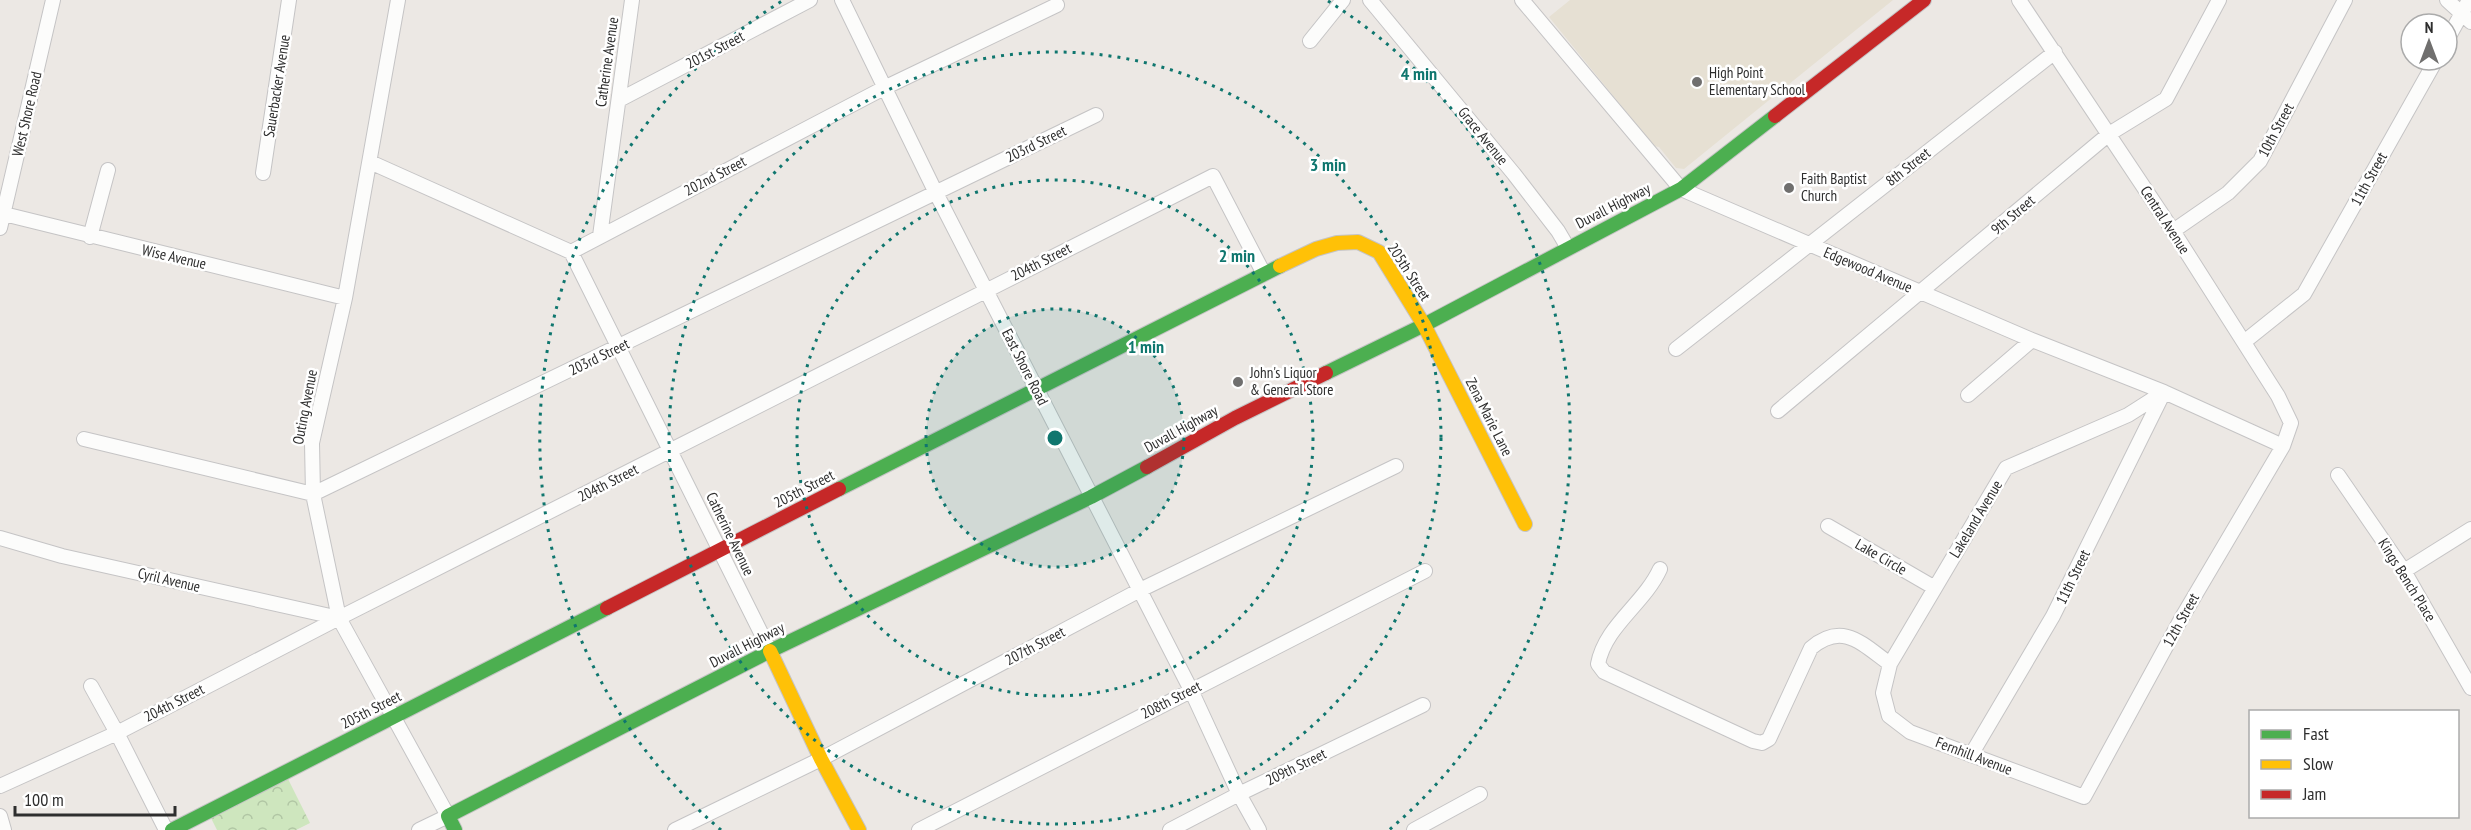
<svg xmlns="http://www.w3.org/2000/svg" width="2471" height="830" font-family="'PT Sans Narrow',sans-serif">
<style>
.education{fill:#e6e0d3}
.forest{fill:url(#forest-crowns)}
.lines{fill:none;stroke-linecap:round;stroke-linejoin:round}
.street-casing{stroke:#c5c4c5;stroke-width:16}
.fast-casing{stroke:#c5c4c5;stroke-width:16}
.slow-casing{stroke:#c5c4c5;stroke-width:16}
.jam-casing{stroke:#c5c4c5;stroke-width:16}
.street{stroke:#fcfcfb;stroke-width:14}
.fast{stroke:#4caf50;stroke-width:14}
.slow{stroke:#ffc107;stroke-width:14}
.jam{stroke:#c62828;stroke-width:14}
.ring{fill:none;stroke:#0f766e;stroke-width:3;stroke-dasharray:3 6}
.poi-dot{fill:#706f6e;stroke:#fff;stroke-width:2}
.labels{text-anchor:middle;stroke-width:5;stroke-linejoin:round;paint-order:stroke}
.street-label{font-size:15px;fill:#2e2e2e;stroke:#fff}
.poi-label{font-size:15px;fill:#2e2e2e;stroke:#fff;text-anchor:start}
.centre{fill:#0f766e;stroke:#fff;stroke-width:3}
.ring-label{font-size:18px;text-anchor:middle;font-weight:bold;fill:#0f766e;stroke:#fff;stroke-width:5;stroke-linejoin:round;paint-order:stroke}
</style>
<defs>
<pattern id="forest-crowns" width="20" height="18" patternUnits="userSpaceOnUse" patternTransform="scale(1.5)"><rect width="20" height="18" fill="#cee6be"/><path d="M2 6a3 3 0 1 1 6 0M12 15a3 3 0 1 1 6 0" fill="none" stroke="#b1c6a4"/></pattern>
</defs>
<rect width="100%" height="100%" fill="#ece8e4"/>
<path class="education" d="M1570 0H1893L1684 169 1676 168 1659 147 1654 146 1549 17Z"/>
<path class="forest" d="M288 779 310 823 296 830H217L211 818Z"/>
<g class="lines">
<g class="street-casing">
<path id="street" d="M398 0 345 298 312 443 313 494 339 618 448 816 419 830
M842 0 935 191 1191 690 1239 794 1259 830
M1370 0 1514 174 1558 231 1568 248
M1522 0 1681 189 2032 340 2164 392 2283 446
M2019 0 2173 231 2278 396 2291 423 2283 446 2181 619 2084 797 1910 732 1889 716 1883 693 1890 664 2006 468 2128 415 2164 392
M2447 0 2471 22
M2447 40 2469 0
M1310 41 1343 0
M619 100 810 0
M370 162 571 252 886 87 1057 5
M263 173 289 0
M4 214 345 298
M0 228 53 0
M2173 231 2228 193 2260 161 2345 0
M600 236 632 0
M90 237 108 170
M571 252 770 651
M2244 342 2304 294 2436 60
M1676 349 2055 52
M1968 395 2032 340
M1778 411 2109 134 2166 99 2219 0
M84 439 313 494 1096 115
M2338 475 2404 571 2471 688
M1828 526 1935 588
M0 538 62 556 339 618
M1660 569C1644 604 1605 626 1598 664L1604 672 1753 741 1762 743 1769 739 1811 648C1843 621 1862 644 1890 664
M2404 571 2471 529
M91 686 117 733 166 830
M1971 755 2053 616 2164 392
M0 786 117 733 339 618 1213 176 1264 274
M0 816 4 830
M675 830 821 759 1140 590 1396 466
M919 830 1425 571
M1170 830 1239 794 1423 705
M1414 830 1480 794"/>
</g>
<g class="fast-casing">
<path id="fast" d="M1326 373 1424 325 1681 189 1775 116
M839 489 1280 266
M172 830 607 608
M455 830 448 816 770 651 1091 497 1147 467"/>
</g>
<g class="slow-casing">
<path id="slow" d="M1280 266 1316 249 1337 243 1358 242 1379 252 1424 325 1525 524
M770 651 821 759 859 830"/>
</g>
<g class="jam-casing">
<path id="jam" d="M1775 116 1924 0
M1147 467 1235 418 1326 373
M607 608 839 489"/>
</g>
<use href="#street" class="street"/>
<use href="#fast" class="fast"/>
<use href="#slow" class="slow"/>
<use href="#jam" class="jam"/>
</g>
<circle cx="1055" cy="438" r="129" fill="#0f766e" fill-opacity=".12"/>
<g class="ring">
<circle cx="1055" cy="438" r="129"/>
<circle cx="1055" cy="438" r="258"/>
<circle cx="1055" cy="438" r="386"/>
<path d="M721 830A515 515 0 0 1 782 1M1328 1A515 515 0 0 1 1389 830"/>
</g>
<g class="poi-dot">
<circle cx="1697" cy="82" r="6"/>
<circle cx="1789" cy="188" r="6"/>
<circle cx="1238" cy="382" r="6"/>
</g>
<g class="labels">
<g class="street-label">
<text transform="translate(715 50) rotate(-28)" y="5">201st Street</text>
<text transform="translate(607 62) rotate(-82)" y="5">Catherine Avenue</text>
<text transform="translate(277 86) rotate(-81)" y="5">Sauerbacker Avenue</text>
<text transform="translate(27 114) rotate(-77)" y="5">West Shore Road</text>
<text transform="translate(2276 130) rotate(-62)" y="5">10th Street</text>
<text transform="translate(1483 136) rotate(51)" y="5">Grace Avenue</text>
<text transform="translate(1036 144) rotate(-26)" y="5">203rd Street</text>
<text transform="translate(1908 167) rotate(-38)" y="5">8th Street</text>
<text transform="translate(715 176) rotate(-28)" y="5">202nd Street</text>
<text transform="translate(2369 179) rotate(-61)" y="5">11th Street</text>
<text transform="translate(1613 206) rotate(-27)" y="5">Duvall Highway</text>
<text transform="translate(2013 215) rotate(-40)" y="5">9th Street</text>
<text transform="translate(2165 220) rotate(57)" y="5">Central Avenue</text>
<text transform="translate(174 257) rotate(13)" y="5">Wise Avenue</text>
<text transform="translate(1041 262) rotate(-27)" y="5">204th Street</text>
<text transform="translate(1868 270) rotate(23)" y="5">Edgewood Avenue</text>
<text transform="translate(1409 272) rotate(57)" y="5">205th Street</text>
<text transform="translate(599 357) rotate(-26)" y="5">203rd Street</text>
<text transform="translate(1025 367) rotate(63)" y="5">East Shore Road</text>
<text transform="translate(305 407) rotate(-79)" y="5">Outing Avenue</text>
<text transform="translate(1489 417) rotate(63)" y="5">Zena Marie Lane</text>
<text transform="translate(1181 429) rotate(-29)" y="5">Duvall Highway</text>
<text transform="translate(608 483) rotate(-27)" y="5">204th Street</text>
<text transform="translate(804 489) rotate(-27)" y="5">205th Street</text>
<text transform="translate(1976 519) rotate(-59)" y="5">Lakeland Avenue</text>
<text transform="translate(730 534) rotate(64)" y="5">Catherine Avenue</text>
<text transform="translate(1881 557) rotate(30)" y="5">Lake Circle</text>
<text transform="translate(2073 577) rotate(-64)" y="5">11th Street</text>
<text transform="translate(169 580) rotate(13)" y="5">Cyril Avenue</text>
<text transform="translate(2407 580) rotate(58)" y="5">Kings Bench Place</text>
<text transform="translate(2181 620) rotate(-61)" y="5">12th Street</text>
<text transform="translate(747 645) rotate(-27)" y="5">Duvall Highway</text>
<text transform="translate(1035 646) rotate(-28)" y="5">207th Street</text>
<text transform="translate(1171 700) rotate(-27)" y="5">208th Street</text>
<text transform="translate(174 703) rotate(-27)" y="5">204th Street</text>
<text transform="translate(371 710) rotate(-27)" y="5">205th Street</text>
<text transform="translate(1974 756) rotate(21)" y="5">Fernhill Avenue</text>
<text transform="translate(1296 767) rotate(-26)" y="5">209th Street</text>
</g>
<g class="poi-label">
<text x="1709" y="78">High Point<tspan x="1709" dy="17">Elementary School</tspan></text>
<text x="1801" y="184">Faith Baptist<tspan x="1801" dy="17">Church</tspan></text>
<text x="1250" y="378">John's Liquor<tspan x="1250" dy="17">&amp; General Store</tspan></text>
</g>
</g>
<circle cx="1055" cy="438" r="9" class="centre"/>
<g class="ring-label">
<text x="1419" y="80">4 min</text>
<text x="1328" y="171">3 min</text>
<text x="1237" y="262">2 min</text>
<text x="1146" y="353">1 min</text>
</g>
<rect x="2249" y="710" width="210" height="108" fill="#ffffff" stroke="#ababab" stroke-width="1.5"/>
<rect x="2261" y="730" width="30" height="9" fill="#4caf50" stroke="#ababab" stroke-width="1.5"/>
<text x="2303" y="740" font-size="18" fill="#2e2e2e">Fast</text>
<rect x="2261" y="760" width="30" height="9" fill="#ffc107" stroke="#ababab" stroke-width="1.5"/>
<text x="2303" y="770" font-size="18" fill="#2e2e2e">Slow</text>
<rect x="2261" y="790" width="30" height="9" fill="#c62828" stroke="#ababab" stroke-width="1.5"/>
<text x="2303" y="800" font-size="18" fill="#2e2e2e">Jam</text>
<g transform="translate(2429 42)"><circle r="28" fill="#ffffff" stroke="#ababab" stroke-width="1.5"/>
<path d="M0-4.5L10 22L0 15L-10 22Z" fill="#706f6e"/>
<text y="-9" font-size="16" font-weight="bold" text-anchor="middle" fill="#2e2e2e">N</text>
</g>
<path d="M15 806v9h160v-9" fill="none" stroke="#2e2e2e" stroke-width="3"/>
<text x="24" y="806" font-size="18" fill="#2e2e2e" stroke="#ffffff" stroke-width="4.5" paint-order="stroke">100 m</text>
</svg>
